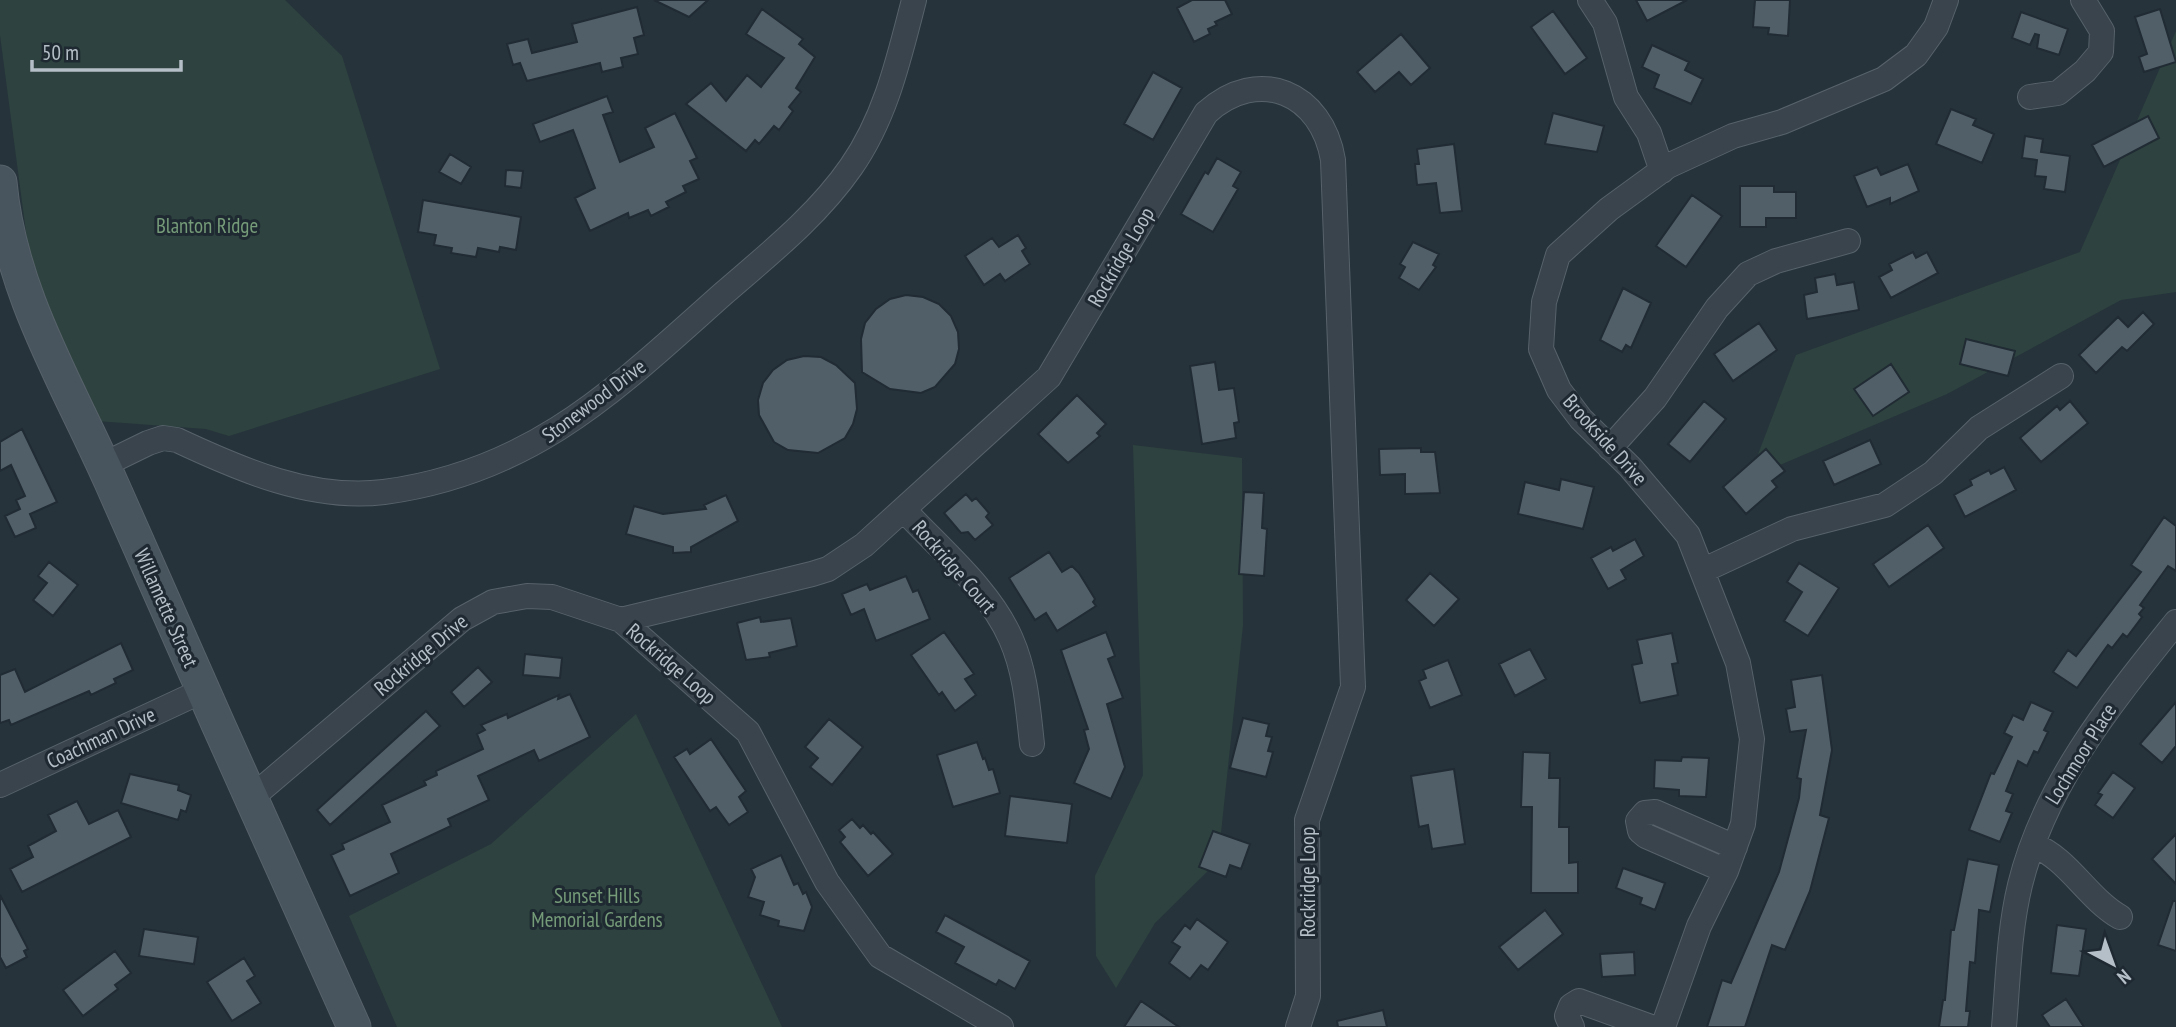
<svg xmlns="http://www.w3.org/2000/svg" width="2176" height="1027" font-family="'PT Sans Narrow',sans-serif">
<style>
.green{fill:#2e433f}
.building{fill:#515f69;stroke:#202b33;stroke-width:2}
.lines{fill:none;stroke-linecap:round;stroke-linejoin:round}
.minor-casing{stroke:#57626a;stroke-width:26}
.secondary-casing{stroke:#57626a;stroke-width:35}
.minor{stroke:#39444c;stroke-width:24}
.secondary{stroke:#48545e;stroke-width:33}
.labels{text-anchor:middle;stroke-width:6;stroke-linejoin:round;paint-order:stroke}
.park-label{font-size:21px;fill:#759b78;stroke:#1e2931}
.street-label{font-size:21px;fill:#b5bfc7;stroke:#1e2931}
</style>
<rect width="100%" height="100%" fill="#26333b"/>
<path class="green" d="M0 0H285L342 56 440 369 229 436 206 429 97 421 39 288 28 247 0 35Z
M2176 31V292L2121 300 1947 394 1749 478 1796 355 2080 252Z
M1133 445 1242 458 1243 625 1218 861 1155 923 1116 988 1096 956 1095 876 1143 775Z
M636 714 782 1027H397L349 916 491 844Z"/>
<path class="building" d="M654 0H708L689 17Z
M1192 0H1225L1232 14 1215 22 1217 25 1208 29 1210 34 1194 42 1177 8Z
M1636 0H1687L1647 21Z
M1755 0H1790L1788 36 1768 34 1769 28 1753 27Z
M637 7 644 35 634 38 638 54 621 58 623 67 602 72 600 63 527 81 520 63 513 65 507 44 528 39 532 53 577 42 572 24Z
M762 9 803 39 799 44 815 57 796 88 801 92 789 107 793 111 779 130 774 126 759 144 755 140 746 151 686 104 711 83 726 101 747 75 761 87 784 58 746 34Z
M2160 9 2176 62 2144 72 2139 57 2147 54 2135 17Z
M1553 11 1587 58 1565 74 1531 27Z
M2021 12 2068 29 2059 55 2037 48 2039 35 2035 34 2030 45 2012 38Z
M1401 34 1430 68 1411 85 1399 72 1375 92 1357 72Z
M1652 45 1689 62 1685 70 1703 79 1691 104 1654 88 1659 75 1642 67Z
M1153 72 1182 88 1153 140 1124 124Z
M607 96 613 112 603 115 620 162 654 147 645 128 675 113 697 158 690 161 699 179 683 186 686 192 666 202 669 207 651 216 648 210 629 218 628 213 590 231 575 198 595 188 573 130 540 142 533 124Z
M1951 109 1976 119 1973 125 1994 134 1982 163 1936 144Z
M1553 113 1604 126 1597 152 1545 144Z
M2148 116 2159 138 2104 167 2092 145Z
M2025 136 2043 139 2041 152 2070 156 2065 192 2044 189 2046 177 2035 176 2037 160 2022 158Z
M1454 144 1462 211 1440 213 1436 183 1417 185 1415 164H1419L1417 149Z
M450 154 471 167 461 184 439 172Z
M1217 158 1241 172 1233 186 1238 189 1213 232 1181 214 1205 172 1208 174Z
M1908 164 1919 191 1890 204V198L1867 207 1854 176 1877 167 1881 175Z
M506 170 523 171 521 188 505 186Z
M1740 186H1774V192H1796V218H1766V227H1740Z
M1692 195 1722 216 1686 267 1656 246Z
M423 200 521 217 516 250 500 247 499 252 478 248 476 257 451 253 452 248 434 245 436 235 418 232Z
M1018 235 1026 248 1022 251 1030 264 1005 281 1000 274 984 285 965 256 992 238 999 247Z
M1413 242 1439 254 1433 265 1436 267 1419 290 1399 278 1405 267 1400 264Z
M1913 252 1916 258 1927 252 1938 273 1891 298 1879 277 1892 270 1889 264Z
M1835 274 1837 285 1854 282 1859 310 1807 319 1804 295 1817 292 1815 278Z
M1623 288 1651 303 1631 348 1626 345 1622 352 1600 340Z
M906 295 923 297 939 304 951 316 958 332 959 349 955 364 935 387 921 393 890 389 862 372 861 339 865 323 876 309 890 299Z
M2143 312 2154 324 2127 351 2122 347 2096 373 2079 355 2118 317 2128 327Z
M1759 323 1777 350 1733 381 1714 354Z
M1966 339 2015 351 2008 376 1960 364Z
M804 356 821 357 836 365 855 383 857 409 853 424 845 438 818 453 788 450 774 442 759 415 758 400 763 383 773 370 787 360Z
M1215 362 1219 390 1234 388 1239 422 1234 423 1236 438 1202 444 1190 366Z
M1891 364 1909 392 1873 416 1854 389Z
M1077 395 1106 424 1097 433 1100 436 1068 463 1038 434Z
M1704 401 1726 419 1690 462 1668 444Z
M2070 401 2088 423 2041 462 2020 438 2057 406 2060 410Z
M22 429 57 502 30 514 36 528 15 537 5 516 20 509 16 500 25 496 11 465 0 471V442Z
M1870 440 1881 464 1834 485 1823 461Z
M1421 448V452H1435L1440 493 1405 494V474L1380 475 1379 449Z
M1766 449 1785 471 1772 481 1777 487 1746 514 1723 487Z
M2004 467 2016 490 1965 517 1954 495 1972 485 1970 480 1989 470 1991 474Z
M1561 479 1594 487 1583 529 1518 514 1525 482 1559 490Z
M1244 492 1264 493 1262 528 1267 529 1264 576 1239 574Z
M966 494 972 501 976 498 989 513 986 517 993 525 975 540 968 532 961 533 944 513Z
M726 495 738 521 691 547V552L673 553V547L626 534 634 506 663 514 706 509 704 505Z
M2164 517 2176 526V571L2168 566 2140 605 2144 608 2139 614 2142 617 2127 637 2123 634 2112 648 2108 645 2077 688 2053 672 2068 650 2076 656 2141 572 2131 565Z
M1928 525 1944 548 1889 587 1873 564Z
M1635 539 1644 556 1621 570 1626 579 1608 589 1591 558 1611 547 1613 551Z
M1049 552 1062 572 1072 566 1079 573 1095 599 1093 602 1096 606 1057 631 1046 613 1035 620 1009 578Z
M49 562 78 585 53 616 33 600 47 583 38 576Z
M1799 563 1839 588 1808 636 1784 621 1802 592 1787 582Z
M1430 573 1459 599 1434 626 1406 600Z
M906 576 913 592 918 590 930 619 876 641 864 609 851 615 842 594 867 584 870 590Z
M760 617 761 622 791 618 797 646 769 653 770 657 746 660 737 623Z
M944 632 974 674 965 679 976 695 955 711 942 692 939 695 911 655Z
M1106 632 1115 656 1108 659 1123 698 1107 704 1125 767 1111 799 1074 783 1089 749 1084 730 1088 729 1061 650Z
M1672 633 1678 663 1672 664 1678 695 1640 703 1632 665 1642 663 1637 640Z
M121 643 133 670 114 679 116 683 91 695 89 691 11 725 9 720 0 723V675L15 669 25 692Z
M1530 649 1546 679 1515 696 1499 664Z
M525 654 562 658 560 678 523 675Z
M1448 660 1462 695 1430 708 1419 681 1426 678 1423 670Z
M478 667 492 682 464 707 451 692Z
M1822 675 1832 750 1820 815 1829 818 1810 891 1785 950 1772 945 1745 1027H1707L1722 980 1731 983 1779 872 1799 798 1801 779 1797 778 1806 730 1790 732 1786 709 1795 707 1791 680Z
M570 694 590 737 539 761 534 750 478 776 489 800 448 819 451 826 391 854 399 873 350 896 331 855 344 849 342 844 390 822 382 805 426 785 424 781 437 775 436 771 483 749 477 734 485 730 481 725 507 714 508 718 559 695 558 699Z
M2031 702 2053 712 2044 730 2048 732 2038 753 2034 751 2027 766 2018 761 2006 791 2013 794 2006 811 2012 813 2000 842 1969 830 1991 773 1994 774 2012 737 2004 733 2013 715 2023 720Z
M2176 702V746L2162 763 2140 744Z
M426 711 440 726 330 825 317 810Z
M1243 718 1269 724 1266 736 1272 737 1268 751 1273 752 1266 777 1230 768Z
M829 719 863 747 832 785 810 767 818 758 805 747Z
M711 739 746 791 739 797 748 812 729 825 716 807 710 811 674 757 687 749 690 754Z
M977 742 983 759 985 758 989 770 993 769 1000 793 953 807 937 755Z
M1523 752 1550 753 1549 778H1560L1559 827H1569V863L1578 862V893H1531L1532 807H1521Z
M1682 757 1709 758 1706 797 1679 796V790L1654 788 1655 760 1681 761Z
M1454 769 1465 844 1432 849 1428 825 1419 827 1411 776Z
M2113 772 2135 788 2113 818 2095 805 2102 795 2098 793Z
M130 774 179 785 178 790 191 795 186 812 181 810 178 820 121 803Z
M1010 796 1072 804 1067 843 1005 836Z
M77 801 89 824 118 810 131 837 22 892 10 869 33 857 28 846 56 831 48 815Z
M852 819 860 828 863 825 871 834 873 832 893 854 868 876 840 842 845 837 839 830Z
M1213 831 1250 844 1241 869 1230 865 1226 877 1199 867Z
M2176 834V884L2152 859Z
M781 855 794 885 798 883 803 894 806 892 812 907 804 931 778 926 779 921 760 915 764 902 748 897 755 877 751 869Z
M1968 859 1999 865 1990 912 1979 910 1975 963 1970 962 1966 1011H1970L1968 1027H1939L1943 1000H1945L1951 930H1954Z
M1623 868 1665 883 1655 910 1640 904 1642 898 1616 888Z
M0 895 28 949 24 951 27 957 6 968 0 957Z
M2173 901H2176V951L2158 945Z
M1545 910 1563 934 1518 970 1499 947Z
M945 915 1030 961 1015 989 999 980 996 985 955 963 964 947 936 932Z
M1197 919 1228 942 1208 970 1201 965 1190 979 1169 963 1180 947 1172 942 1185 925 1190 929Z
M2057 925 2086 929 2079 976 2051 973Z
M144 929 198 937 194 964 139 956Z
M115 951 131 973 115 985 118 989 83 1016 63 990Z
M1634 952 1635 975 1602 977 1600 954Z
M244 958 255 976 247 981 261 1003 232 1021 207 982Z
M2066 999 2084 1027H2050L2042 1015Z
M1141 1001 1179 1027H1124Z
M1383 1010 1387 1027H1338L1337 1021Z"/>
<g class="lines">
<g class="minor-casing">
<path id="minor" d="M1590 0 1605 23 1626 97 1649 133 1662 171
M2030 97 2058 93 2085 71 2101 52 2102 31 2083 0
M1610 448 1655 398 1717 308 1748 274 1776 261 1848 241
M103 465 148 443 163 438 177 440C241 470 312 501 384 492 534 472 617 388 724 293 769 254 817 216 851 167 886 117 899 58 914 0
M905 511C940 549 990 590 1011 639 1026 673 1028 709 1032 744
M1704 570 1792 529 1885 505 1933 473 1979 428 2061 376
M621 620 812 574 828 569 864 545 1049 377 1206 113C1259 65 1322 93 1333 160L1353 687 1307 820 1308 996 1298 1027
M0 785 202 691
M251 798 462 619 493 602 527 596 552 597 621 620 748 732 827 882 880 956 1001 1027
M2033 845C2068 858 2087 898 2120 917
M1726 871 1646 836 1640 831 1638 821 1645 813 1655 812 1735 847
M1572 1027 1567 1016 1571 1006 1579 1001 1651 1027
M1663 1027 1699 926 1726 871 1743 824 1752 739 1738 663 1688 535 1630 467 1581 419 1559 390 1541 349 1544 302 1558 255 1609 209 1668 166 1733 136 1782 122 1884 79 1916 55 1936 27 1946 0
M2004 1027C2008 980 2009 930 2020 885 2045 783 2112 702 2176 622"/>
</g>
<g class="secondary-casing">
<path id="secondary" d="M0 182C10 292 67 383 111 482 191 664 272 846 354 1027"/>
</g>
<use href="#minor" class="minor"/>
<use href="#secondary" class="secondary"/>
</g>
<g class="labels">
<g class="park-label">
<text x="207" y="233">Blanton Ridge</text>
<text x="597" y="903">Sunset Hills<tspan x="597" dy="24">Memorial Gardens</tspan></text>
</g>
<g class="street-label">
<text transform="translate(1121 257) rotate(-60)" y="7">Rockridge Loop</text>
<text transform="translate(594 401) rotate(-37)" y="7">Stonewood Drive</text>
<text transform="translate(1605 440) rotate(48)" y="7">Brookside Drive</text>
<text transform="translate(954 567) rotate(49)" y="7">Rockridge Court</text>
<text transform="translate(166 608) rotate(66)" y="7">Willamette Street</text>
<text transform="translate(421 655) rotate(-40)" y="7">Rockridge Drive</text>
<text transform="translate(671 664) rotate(41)" y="7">Rockridge Loop</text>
<text transform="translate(101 738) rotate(-25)" y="7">Coachman Drive</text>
<text transform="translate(2081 754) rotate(-58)" y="7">Lochmoor Place</text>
<text transform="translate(1308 882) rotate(-90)" y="7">Rockridge Loop</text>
</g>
</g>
<g transform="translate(2113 964) rotate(139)" stroke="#1e2931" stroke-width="5" paint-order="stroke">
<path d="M0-5L12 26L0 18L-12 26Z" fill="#b5bfc7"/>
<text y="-10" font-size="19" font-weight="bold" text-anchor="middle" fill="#b5bfc7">N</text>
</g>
<path d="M32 60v10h149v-10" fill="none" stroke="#b5bfc7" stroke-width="3.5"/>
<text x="42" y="60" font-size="21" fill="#b5bfc7" stroke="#1e2931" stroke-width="5" paint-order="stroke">50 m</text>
</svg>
